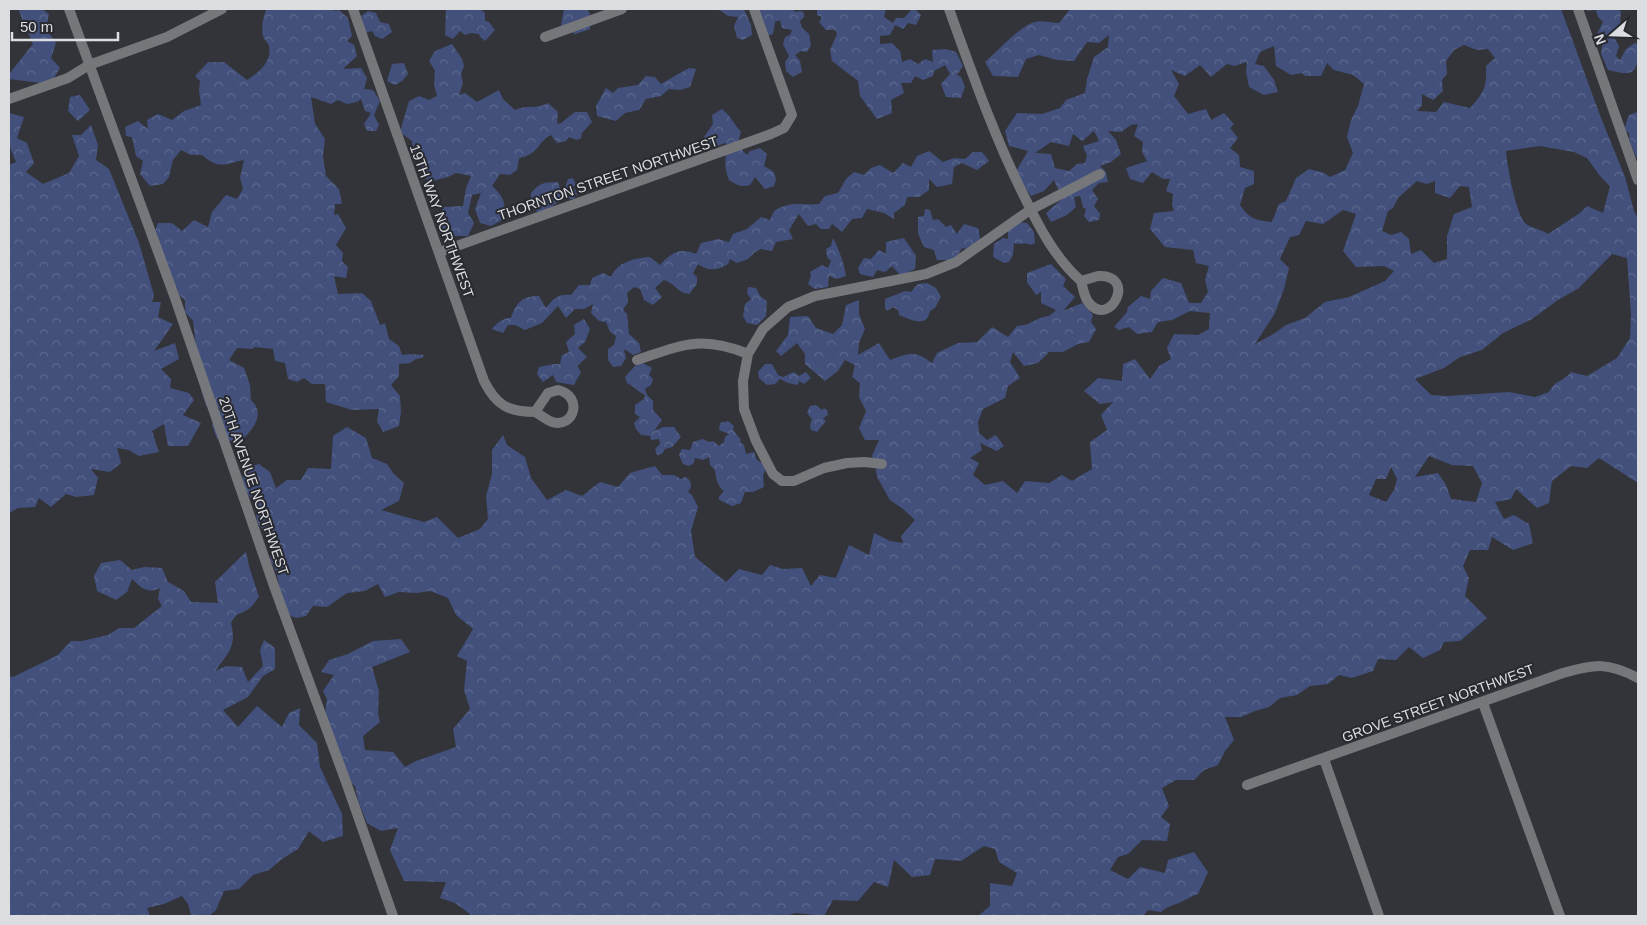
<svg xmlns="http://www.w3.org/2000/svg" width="1647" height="925" font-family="Helvetica,sans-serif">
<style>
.forest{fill:url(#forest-crowns);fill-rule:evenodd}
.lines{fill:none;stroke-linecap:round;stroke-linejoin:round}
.minor{stroke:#76777b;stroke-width:10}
.tertiary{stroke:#76777b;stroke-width:10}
.labels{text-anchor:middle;stroke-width:4;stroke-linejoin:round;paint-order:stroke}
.street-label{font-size:14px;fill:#dbdde1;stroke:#282a30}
</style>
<defs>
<pattern id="forest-crowns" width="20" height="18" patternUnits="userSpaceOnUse" patternTransform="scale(1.25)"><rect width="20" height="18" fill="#42507b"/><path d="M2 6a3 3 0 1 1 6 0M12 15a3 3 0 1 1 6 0" fill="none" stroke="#5d698d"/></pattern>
</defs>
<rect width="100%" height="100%" fill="#32343a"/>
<path class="forest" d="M18 9H42L49 14 46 29 56 43 51 58 60 68 54 78 41 83 9 79V74L33 44Z
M267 9H333L335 11 339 10 348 18 352 36 347 41 354 45 357 56 343 69 361 68 367 78 364 89 373 90 380 101 374 115 379 125 376 131H367L364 124 371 113 365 111 361 99 357 102 347 104 338 100 331 104 311 97 315 124 325 139 323 156 326 176 339 189 342 204H335L334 215 338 214 346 228 336 245 343 253 342 261 348 267 346 278 334 276 338 294 362 293 371 301 380 325 385 323 389 339 399 346 402 355 410 354 424 355 422 358 416 359 410 363 399 364V376L391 385 400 396 401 412 399 426 383 432 377 421 379 409 352 410 326 402 325 384H312L304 378 297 382 288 379 285 363 275 361 273 349 255 347 252 349 237 348 229 360 244 368 250 385 251 400C267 415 251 431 240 442L217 439 212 425 220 408 206 406 201 390 204 370 196 347 193 321 185 312V300L179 295 177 288 164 281 160 269 164 253 150 244 158 223H172L182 231 194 220 208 227 212 212 226 195 237 199 243 189 240 178 244 160C225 164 219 170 202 155H191L181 150 173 160 169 177 163 184 150 186 140 174 143 161 136 156 132 137 126 136 125 127 138 121 148 129 147 120 158 114 172 120 184 111 201 105 199 90 200 81 195 76 208 62H224L247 80C259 72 272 63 269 46 268 42 264 40 263 36 261 29 263 15 267 9Z
M446 9H480L485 13V21L489 22 495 30 485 41 480 37 479 34 471 33 465 35 460 31 453 39 445 35Z
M564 9H587L590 14V29L575 34 561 25Z
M718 9H744L751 25 752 35 743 40 737 38 734 26 738 17 728 16Z
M753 9H795L794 12 801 11 804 13V17L800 21 802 28 809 34 811 45 807 52 801 51 795 55 800 61 802 72 793 77 786 71 785 62 789 56 783 44 785 37 790 35 792 30 782 28 780 20 775 22 773 34 767 36 765 25 752 19 751 11Z
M817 9H886L884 17 893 23 896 18H904L912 9H915L921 15 916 25 908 23 903 29 895 25 890 35 880 36V44L892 43 900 51 902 62 910 59 918 64 925 59 933 62 932 50 946 49 956 52 963 66 957 75 961 77 965 87 961 98 946 97 941 84 950 74 945 65 934 71 933 76 923 80 915 76 911 83H901L904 93 891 100 892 113 877 119 860 96 858 81 832 61 830 50 837 34 835 30H826L819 22 822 17 817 15Z
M1070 9H1561L1601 118 1625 177 1634 211 1638 219V483L1599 458 1587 468 1571 466 1552 481 1549 503 1537 508 1516 489 1511 499 1495 502 1504 519 1514 515 1529 524 1533 543 1513 550 1492 537 1488 550H1470L1463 566 1469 578 1465 596 1487 618 1460 641 1444 642 1440 650 1423 658 1409 647 1396 660 1378 659 1373 671 1352 678 1339 675 1328 684 1310 686 1297 695 1280 698 1269 707 1255 711 1241 717H1225L1234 740 1225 751 1218 765 1204 770 1194 780H1176L1162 788 1169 806 1161 817 1170 824 1167 841 1142 840 1128 854 1118 857 1110 870 1128 879 1140 867 1165 873 1168 860 1194 852 1208 872 1198 894C1191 896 1186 900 1179 903 1171 906 1168 906 1161 912L1148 910 1143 916H978L990 906V883L1012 886 1017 873 999 862 995 849 984 846 961 861 935 859 930 875 912 877 894 860 888 887 874 882 858 901 833 900 824 916 796 913 785 916H470V914L455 903 440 898 446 882 404 881 390 850 398 828 381 831 367 823 358 801 355 786 340 775 323 728 327 699 323 691 334 675 321 672 329 660 348 654 373 641 401 639 410 652 372 667 379 691 378 714 380 722 363 736 365 750 393 752 405 767 416 761 456 747 453 729 470 709 464 690 467 661 457 656 473 629 456 615 448 598 430 591 417 593 399 592 385 597 378 584 365 591 347 593 327 607 313 606 306 616 296 618 276 609C280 591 281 576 270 560L276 539C259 529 255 523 256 504L242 487 243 469 259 464 270 472 276 488 287 480H301L308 468 331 469 333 436 347 427 366 438 372 458 387 464 393 473 404 483 399 501 381 510 424 522 437 517 458 538 480 529 488 519 486 496 492 474V450L503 435 507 445 525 457 531 478 547 500 566 490 582 496 600 482 618 487 630 473 655 466 662 475H674L681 479 685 477C690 479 691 482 691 487L688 492 692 495 698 507 691 531 695 557 726 582 739 569 762 575 770 565 783 569 802 568 811 586 820 575 836 578 849 545 869 555 874 533 890 541 903 543 901 536 915 520 903 509 890 500 877 477 875 464 872 456 879 440H865L859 428 866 411 859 397 860 383 852 377 855 365 845 360 838 371 825 381 805 364V354L797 343 781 356 776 351 788 335 790 317 808 316 816 328 833 334 842 325 846 305 859 300V314L865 329 859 343 858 355 879 343 890 360C909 353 915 350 932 363L937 353 958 343 977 342 992 327 1008 337 1017 326C1028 325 1029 323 1038 319 1047 315 1047 319 1056 310L1041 303V292L1036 295 1027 282V273L1051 264 1066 279 1063 286 1075 297 1063 311 1082 303 1093 315 1091 322 1096 329 1089 342 1078 344 1063 352H1049L1038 363 1024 366 1013 352 1010 362 1020 378 1008 386 1005 398 983 409 978 422 979 433 987 440 996 435 1004 446 997 451 980 443 982 450 970 458 979 463 973 475 985 485 1003 481 1017 493 1025 481 1049 483 1062 475 1072 481 1092 469 1090 442 1107 430 1101 415 1113 402 1100 404 1084 391 1098 378 1122 381 1123 364 1135 359 1150 379 1159 366 1171 359 1167 348 1174 334 1198 335 1209 329 1210 313 1190 311 1172 320 1158 322 1152 332 1137 334 1129 327 1119 330 1114 327 1127 312 1128 307 1141 296 1150 299 1151 291 1163 278 1181 283 1189 303H1201L1208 292 1205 280 1209 266 1196 263 1193 250 1165 247 1150 229 1154 213 1174 211 1172 205 1173 194 1166 191 1170 179H1163L1152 172 1143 183 1130 179 1126 168 1147 161 1142 152 1143 142 1134 136 1138 124 1131 125 1121 132 1108 131 1116 140 1121 154 1111 162 1100 166 1106 172 1108 182 1099 183 1092 190 1098 199 1094 206 1100 214 1099 220 1089 222 1084 216 1086 209 1083 207 1080 196 1074 197 1076 207 1067 215 1051 222 1046 213 1062 199 1054 180 1044 191 1031 196 1015 173 1028 151 1009 146 1005 131 1017 113 1042 114 1060 108 1066 100 1085 93 1087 79 1094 57 1108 47 1109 35 1099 43 1087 42 1074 61 1057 60 1039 55 1026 59 1018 77 993 76 985 62C997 52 1021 25 1035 22 1041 20 1052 23 1059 23ZM1464 45 1477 50 1488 49 1495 58 1486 66C1487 87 1484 93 1470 108L1444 102 1436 112 1417 111 1422 105V94L1433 100 1443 91 1442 80 1447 74 1446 61 1454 50ZM1274 46 1276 66 1291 75 1302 73 1305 76H1321L1327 63 1334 70 1353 75 1364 84 1358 106 1351 120 1347 137 1353 153 1345 170 1330 177 1324 173 1309 169 1296 178 1286 201 1279 204 1272 222C1255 220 1250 219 1240 205L1245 188 1254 184V171L1240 167 1239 155 1230 148 1238 138 1230 128 1234 124 1224 113 1211 120 1206 109 1188 114 1174 96 1179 84 1171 70 1185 76 1200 65 1211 77 1227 64 1234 66 1247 62 1246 71 1249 87 1264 95 1278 92 1274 80 1264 66 1255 64 1260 52ZM1094 131 1099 141 1083 146 1087 156 1085 163 1077 164 1069 171 1055 168 1051 154 1035 153 1051 142 1069 146 1073 134 1082 141ZM1540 146 1574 152 1587 158 1600 176 1610 186 1603 213 1587 206 1580 213 1548 234C1542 230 1532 228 1526 224 1516 216 1507 165 1506 151ZM1417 181 1427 184 1435 181V193L1450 198 1460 186 1469 187 1472 207 1454 214 1447 236V259L1434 263 1421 250 1411 254 1409 239 1401 232 1391 235 1382 231 1388 211 1393 208 1398 198ZM1343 210 1356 214 1343 251 1356 267 1384 266 1394 271 1385 281 1349 297 1325 302 1305 318 1286 325 1275 333 1255 344 1275 313 1284 289 1289 268 1280 259 1290 237 1299 235 1306 221 1323 224ZM1612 254 1627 258 1631 314 1630 338 1617 358 1587 376 1571 372C1562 383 1556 379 1549 392L1535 397 1509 392 1447 396 1431 395 1415 379 1444 368 1460 357 1482 350 1503 333 1532 319 1558 300 1579 288ZM1429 456 1452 465 1473 466 1482 483 1476 502 1451 499 1446 485 1438 473 1415 477ZM1391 467 1397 479 1394 490 1386 502 1369 495 1376 479H1386Z
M1587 9H1616L1621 11 1620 26 1614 37 1619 46 1616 56 1620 60 1626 49 1635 43 1638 44C1638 71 1637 78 1608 70L1601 54 1603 40 1597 34 1603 22 1598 17 1596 10 1587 11Z
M368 11 376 13 380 22 389 24 392 32 382 39 375 36 372 31 365 33 361 16Z
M452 44 462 59 464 66 461 74 463 83 459 95 465 93 477 102 499 90 503 99 515 110C529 104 535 110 548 103L558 112 557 124 561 123 575 112H587L592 122 582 133 581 138 577 140 569 137 566 141 557 143 551 135C536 143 540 154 519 158L517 170 510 175 500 174 492 186C504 197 506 203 504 219L491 226 480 223 475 209 481 193 472 195 468 213 474 223 468 236H451L437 222 444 207 463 206 466 188 471 176 456 173 448 177 429 182 420 171 424 157 413 154 412 141 400 132 409 101 419 96 429 100 437 96 434 85 435 71 429 61 435 51Z
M404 63 408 74 402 81 395 85 387 81 392 64Z
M689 68 696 69 690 87 680 90 669 89 661 96 646 99 639 110 625 113 616 121 597 116 596 106 606 88 613 93 618 88 638 85 646 76 655 77 661 84Z
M80 95 90 110 78 121 68 111 70 97Z
M722 109C730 115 734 124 741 132 737 143 739 147 747 155L750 151 760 148 767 154 764 166 774 172 776 179 774 186 765 189 755 177 750 185C741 188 736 184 729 180 724 168 724 158 729 146L725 143 717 146 707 144 704 137 713 124 712 115Z
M1637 112 1638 113V161L1630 143 1629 133 1624 130 1629 115Z
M9 113 24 117 17 138 27 143 34 163 26 172 43 184 69 173 79 156 72 135H81L91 125 98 145 96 160 109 169 139 243 154 295 152 302H161L158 317 173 324 154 351 175 343 179 359 161 369 171 379 170 388 189 393 194 400 183 415 201 423 188 446H168L164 424 152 431 159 452 139 456 129 450 117 448 121 463 110 472 91 469 98 478 94 495 76 497 66 494 51 507 39 498 35 507 18 508 9 513V165L16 162 9 145Z
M929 151 943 162 954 158 965 159 973 152H982L989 161 977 170 962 163 954 167 952 184 937 187 929 179V190L919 197H907L905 205 894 213V219L884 213 867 209 862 218 852 219 842 232 832 224 829 229H821L816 224 808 226 799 214 789 230 793 239 776 242 772 251 761 249 755 252 748 259 737 263 730 259 728 264C718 271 707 271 698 264L693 273 697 277V284L689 294C676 292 675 283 664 280L655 288 662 297 653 305 644 300 640 289 634 287 627 293 628 302 623 310 627 314 629 334 639 343 641 352 633 355 626 350H624L626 358 621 366 613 367 608 360V349L614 345 616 336 610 332 606 322 599 321 591 313 593 304 584 309H575L566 318 558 306 542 323 525 330 515 325H508L503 333 492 329C497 323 503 318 511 318 516 303 522 296 539 296L546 308C554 298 558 294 571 295L579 285H590L592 278 603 273 611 277C617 262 635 258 650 257L660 265C671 253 680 247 696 254L701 243 718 239 729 242 733 234 747 229 761 217 770 220 774 211C793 200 799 206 819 204L825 196 838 193 846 179 854 172 864 175 871 168 880 165 893 173 903 163 911 167 917 156Z
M573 178 576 185 572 188 575 189 577 194 574 199H569L562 194 561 198 547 212 538 213 531 203V193C542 181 544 183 558 182L560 189 565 188 568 179Z
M925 209 930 210 933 220 938 219 946 227 951 225 957 234 964 224 978 228 980 238 976 250 962 248 955 260H937L934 250 924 247 918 233V217L924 216Z
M1018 222 1027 223 1034 232 1035 243 1031 245C1025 242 1020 245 1014 243L1013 255 1009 262 1004 263 993 257 994 244 1003 238 1008 239V230Z
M833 238C838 247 845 266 846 276L837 279 829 276 828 287 815 289 808 284 811 276 810 272 822 265 828 268 831 261 827 257 826 249 831 246Z
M904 238 916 256 915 269 901 276 892 266 885 272 877 270 873 277 860 274 858 268 864 258 871 259 879 250 886 254V242Z
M927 283 936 288 941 297 935 308 930 311C927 329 910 319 899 315L898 310 893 307 887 311 885 308V299L905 291 911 292 918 284Z
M748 287 756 288 760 296 767 301 766 316 757 325 747 323 743 316 745 304 751 299 747 293Z
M584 319 590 329 585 342 578 348 587 357 577 366 581 372 574 385 556 382 553 375 543 382 537 374 539 367 554 364H560L562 355 569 352 566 342 575 334 574 325Z
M641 362 652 368 649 375 653 379 651 385 645 389 647 395 653 401V410L662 420 654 431 663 427H674L681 437 672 447 665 449 662 454 657 455 655 449 660 444 659 439 651 440 650 436 641 435 636 429 634 423 640 417 635 414V405L644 399 645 395C638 392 634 386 627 383L625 377 634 367Z
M765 364H772L778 375 783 377 794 372 799 376 806 372 811 378 804 384 799 381 798 385 788 383 780 379 775 384 767 385 759 378 758 372Z
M816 405 822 410 824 408 827 410 828 415 823 418 826 421 817 432 811 430 810 426 812 419 807 413 810 406Z
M728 421 734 426 733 430 741 440 740 442 744 445 746 454 754 452 757 460 767 466 763 475 764 487 753 492H745L741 503 732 506 719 500V497L724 491C717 485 716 479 715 470L710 465 709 457 703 460 695 458 694 463 689 466 683 464 679 455 682 449 690 450 693 442 703 439 709 442 713 441 719 446 724 442 725 437 729 434 719 430 720 423Z
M246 552 249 566 259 597C256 600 254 605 251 607 242 615 238 610 231 623 237 647 228 653 215 671L226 666 242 667 248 682 263 666 260 650 264 640 275 648V669L263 676 248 697 223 710 238 727 257 706 282 727 289 713 300 708 299 725 317 743 320 767 342 814 343 836 323 842 309 831 298 849 282 859 269 870 253 875 239 889 224 891 216 910 209 916 191 915 188 904 182 896 164 904 147 908 150 916H9V676L13 677 58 655 71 641H82L108 635 119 628H134L162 606 158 599 160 588C148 594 141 588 132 579L127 592 116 600 97 591 94 576 101 563 120 560 132 570 144 567 162 568 168 582 184 591 191 602 218 603 215 582Z"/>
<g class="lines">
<path class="minor" d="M353 9 484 381C496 405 508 412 535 412
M949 9C972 73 994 136 1024 196 1039 227 1055 258 1081 281
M545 37 622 9
M9 99 68 78 89 65 167 37 222 9
M440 252 771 134 784 128 792 115 754 9
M1098 276C1138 274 1110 329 1089 303 1084 297 1083 288 1081 281Z
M637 360C682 345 701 335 748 354
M558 390C584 396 574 429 552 422 546 420 541 415 535 412L548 393Z
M882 464 865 462 847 463 824 468 794 481H782L773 474 756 441 744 409 743 381 748 354 763 329 788 307 815 296 926 274 956 262 1030 210 1100 174
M1483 703 1560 916
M1324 759 1379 916
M1247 785 1563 673C1596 664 1607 662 1638 678"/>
<path class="tertiary" d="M69 9 175 298 275 589 346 782 393 916
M1578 9 1638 180"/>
</g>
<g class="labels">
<g class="street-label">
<text transform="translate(608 178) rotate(-19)" y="5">THORNTON STREET NORTHWEST</text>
<text transform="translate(442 221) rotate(70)" y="5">19TH WAY NORTHWEST</text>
<text transform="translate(254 486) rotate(71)" y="5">20TH AVENUE NORTHWEST</text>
<text transform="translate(1438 703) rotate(-20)" y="5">GROVE STREET NORTHWEST</text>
</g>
</g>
<rect width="1647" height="925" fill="none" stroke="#dbdde1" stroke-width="20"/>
<g transform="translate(1612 35) rotate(250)" stroke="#282a30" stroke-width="4" paint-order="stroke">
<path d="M0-4L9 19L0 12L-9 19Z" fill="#dbdde1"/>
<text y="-8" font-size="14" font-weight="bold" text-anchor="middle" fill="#dbdde1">N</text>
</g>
<path d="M12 32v8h106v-8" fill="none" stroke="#dbdde1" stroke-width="2.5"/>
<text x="20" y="32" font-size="15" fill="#dbdde1" stroke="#282a30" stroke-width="4" paint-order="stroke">50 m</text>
</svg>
